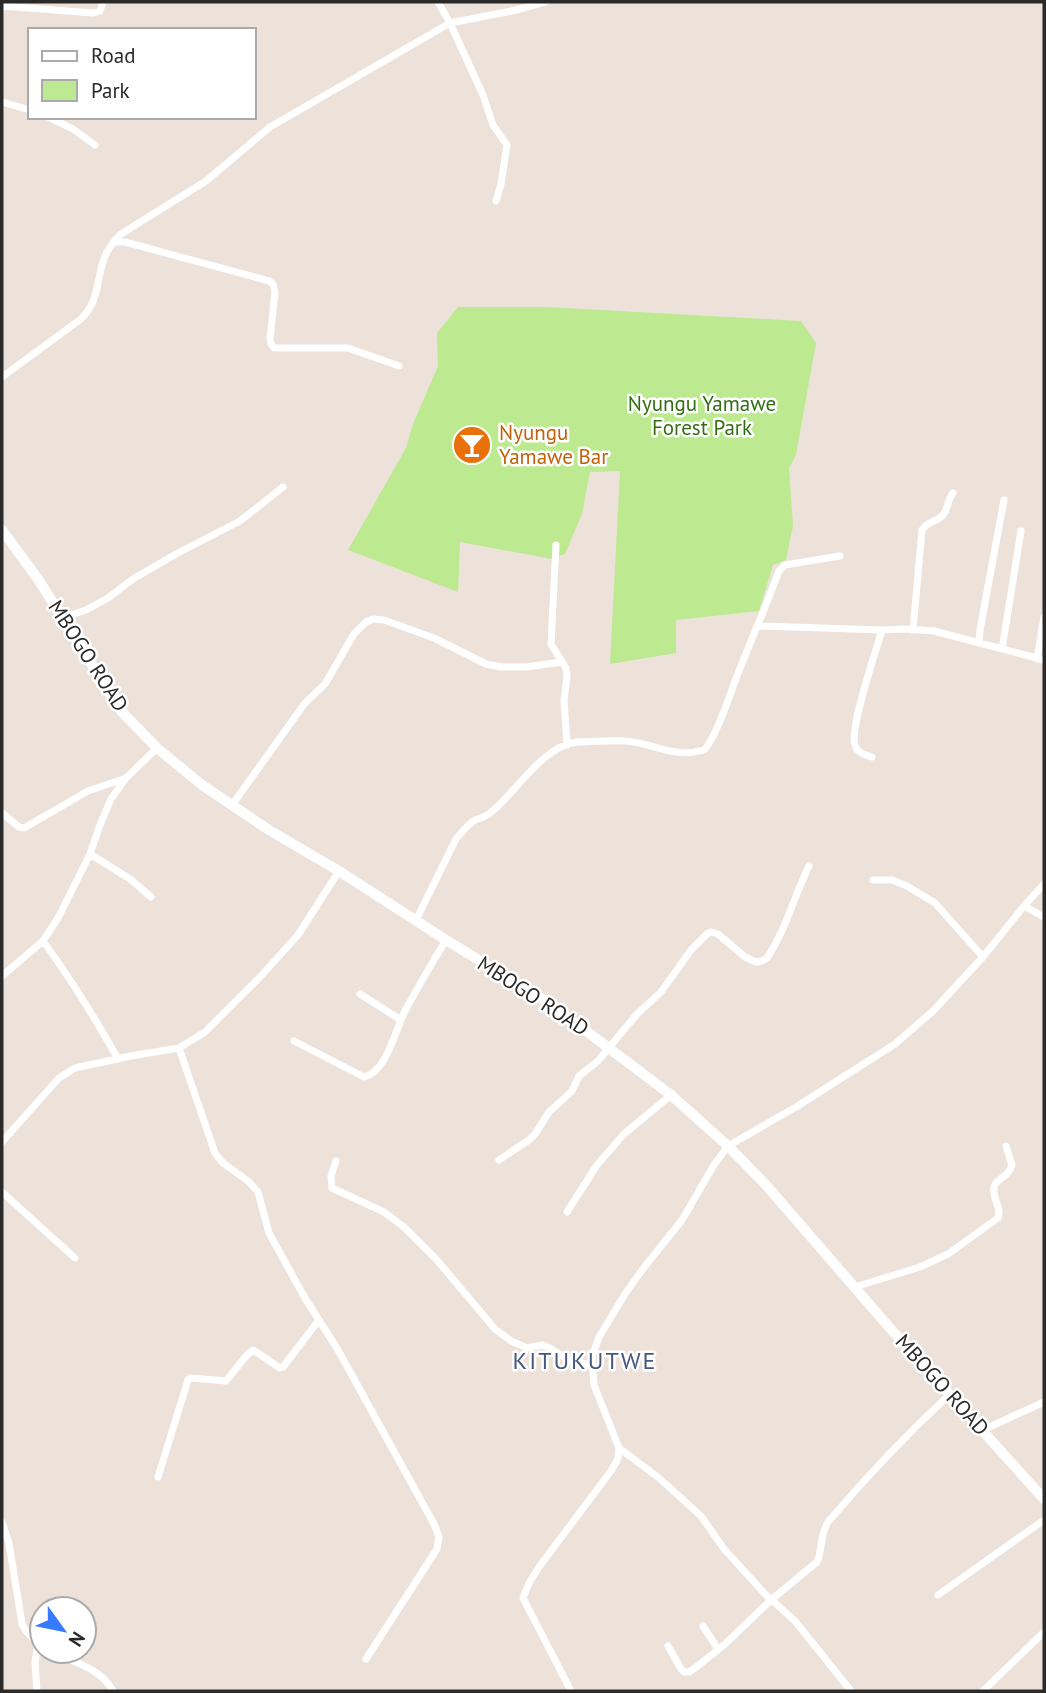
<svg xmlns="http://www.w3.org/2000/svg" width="1046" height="1693" font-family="'PT Sans',sans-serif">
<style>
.green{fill:#bde991}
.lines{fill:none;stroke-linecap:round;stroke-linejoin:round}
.street{stroke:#fff;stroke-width:7}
.secondary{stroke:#fff;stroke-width:10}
.labels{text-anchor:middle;stroke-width:5;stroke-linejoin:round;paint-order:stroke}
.park-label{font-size:21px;fill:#336e13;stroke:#fff}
.food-label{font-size:21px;fill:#c56008;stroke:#fff;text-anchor:start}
.street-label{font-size:21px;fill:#2a2a2a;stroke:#fff}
.quarter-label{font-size:24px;letter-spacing:2px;fill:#46597f;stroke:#fff}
</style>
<rect width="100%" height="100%" fill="#ede2da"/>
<path class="green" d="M458 307H547L801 321 816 343 796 455 789 468 793 526 786 560 773 565 759 611 676 620V653L610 664 620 471 590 472 582 514 565 554 552 559 460 542 458 592 348 550 406 448 413 424 438 366 437 333Z"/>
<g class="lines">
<path class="street" d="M438 2 450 23 483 95 493 125 507 145 501 184 496 201
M2 6 93 13 100 11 103 2
M2 102 30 110
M48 117 73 129 95 145
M114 242H125L269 281 273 284 275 292 270 339 271 344 274 348H348L399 366
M2 377 81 319C99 301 96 284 103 262 106 251 113 242 121 234L206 181 270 127 450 23 512 11 545 2
M556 545 551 644 566 668 567 677 564 700 567 745
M62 618 86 610 108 598 133 579 176 554 240 521 283 487
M759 626 882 630 905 629 934 631 1044 660
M913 630 922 530C929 520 935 523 942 516 948 511 947 500 953 493
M979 643 980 630 1004 500
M1002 649 1021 531
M1037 659 1044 617
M872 757C865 755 857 753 855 745 849 729 876 651 882 630
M232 805 305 703 325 684 354 634 366 622 373 619 384 620 434 638 486 664 501 667H526L562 662
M2 813 19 827 24 828 88 791 126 778
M90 854 130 879 151 897
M873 880H892L907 886 935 903 983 957
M1024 906 1044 917
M416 920 456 839C462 832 467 825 475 820 480 818 486 817 490 813 516 793 542 746 577 742 593 742 610 740 625 741 649 742 675 758 699 751 705 750 705 750 708 745 723 721 730 692 741 666 754 634 767 603 779 571L785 565 840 556
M43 941C71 979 95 1018 118 1059
M2 976 43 941 58 918 90 854 100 825 111 799 126 778 157 748
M360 994 401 1020
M294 1041 364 1077C387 1072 395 1030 405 1011 418 987 432 963 446 940
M179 1048 215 1153 223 1163 248 1181 258 1192 269 1233 275 1244 305 1298 338 1350 434 1524 439 1537 437 1549 366 1659
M2 1142 59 1078 75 1068 131 1056 179 1048 205 1032 261 976 298 935 339 871
M499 1160 529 1140 535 1134 549 1112 572 1091 579 1076 598 1061 637 1014 661 992 691 950 707 934 711 932 718 934 745 957 756 962 762 961 767 958C786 930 794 896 809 866
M336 1161 331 1176 332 1188 384 1212 405 1228 436 1259 495 1329 511 1341 527 1348 542 1345 548 1347 569 1360 593 1366
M2 1192 75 1258
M567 1212 597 1165 624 1134 671 1095
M855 1287 920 1267 948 1254 998 1218C1002 1207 992 1199 994 1188 995 1178 1008 1179 1012 1165L1006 1146
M983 1430 1044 1402
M619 1448 659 1478 701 1516 724 1549 764 1593 795 1621 851 1691
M158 1477 188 1380 191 1378 226 1381 247 1355 253 1350 280 1368 283 1367 319 1320
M2 1522 9 1543 22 1624 26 1631 42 1647
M938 1595 1044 1520
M703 1626 718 1649
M668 1646 681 1669 684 1672H689L695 1668 724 1645 772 1599 817 1562C823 1548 819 1538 828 1522 867 1476 907 1434 950 1394
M49 1651C72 1662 100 1667 113 1691
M37 1691 35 1662 38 1644
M571 1691 523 1598 529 1583 539 1567 611 1471 618 1459 619 1448 594 1385 592 1357 599 1337 625 1294 642 1270 682 1220 714 1165 728 1146 796 1107 895 1044 933 1011 983 957 1024 906 1044 884
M983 1691 1044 1632"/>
<path class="secondary" d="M2 530 38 579 122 712 157 748 202 785 269 830 339 871 446 940 549 1003 671 1095 728 1146 766 1185 889 1327 1044 1499"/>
</g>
<defs>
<g id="bar-disc" transform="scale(2.0125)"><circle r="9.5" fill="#e8710a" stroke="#fff"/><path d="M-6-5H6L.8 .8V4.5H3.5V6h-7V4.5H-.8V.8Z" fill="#fff"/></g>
</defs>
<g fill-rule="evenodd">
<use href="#bar-disc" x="472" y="445"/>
</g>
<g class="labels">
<g class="park-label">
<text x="702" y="411">Nyungu Yamawe<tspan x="702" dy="24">Forest Park</tspan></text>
</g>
<g class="food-label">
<text x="499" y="440">Nyungu<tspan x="499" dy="24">Yamawe Bar</tspan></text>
</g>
<g class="street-label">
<text transform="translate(88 656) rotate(57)" y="7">MBOGO ROAD</text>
<text transform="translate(533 996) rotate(33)" y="7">MBOGO ROAD</text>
<text transform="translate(942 1385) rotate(48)" y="7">MBOGO ROAD</text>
</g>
<g class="quarter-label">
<text x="585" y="1369">KITUKUTWE</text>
</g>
</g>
<rect width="1046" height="1693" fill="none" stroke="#2a2a2a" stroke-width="7"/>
<rect x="28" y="28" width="228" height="91" fill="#ffffff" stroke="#aaaaaa" stroke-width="2"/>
<rect x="42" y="51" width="35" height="10" fill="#ffffff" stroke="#aaaaaa" stroke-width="2"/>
<text x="91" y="63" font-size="21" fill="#2a2a2a">Road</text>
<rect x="42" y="80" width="35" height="21" fill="#bde991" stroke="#aaaaaa" stroke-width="2"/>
<text x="91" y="98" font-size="21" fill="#2a2a2a">Park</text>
<g transform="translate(63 1630) rotate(123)"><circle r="33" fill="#ffffff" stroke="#aaaaaa" stroke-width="2"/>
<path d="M0-5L12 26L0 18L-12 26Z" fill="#357aff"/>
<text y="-10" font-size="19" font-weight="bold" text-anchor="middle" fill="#2a2a2a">N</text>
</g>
</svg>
